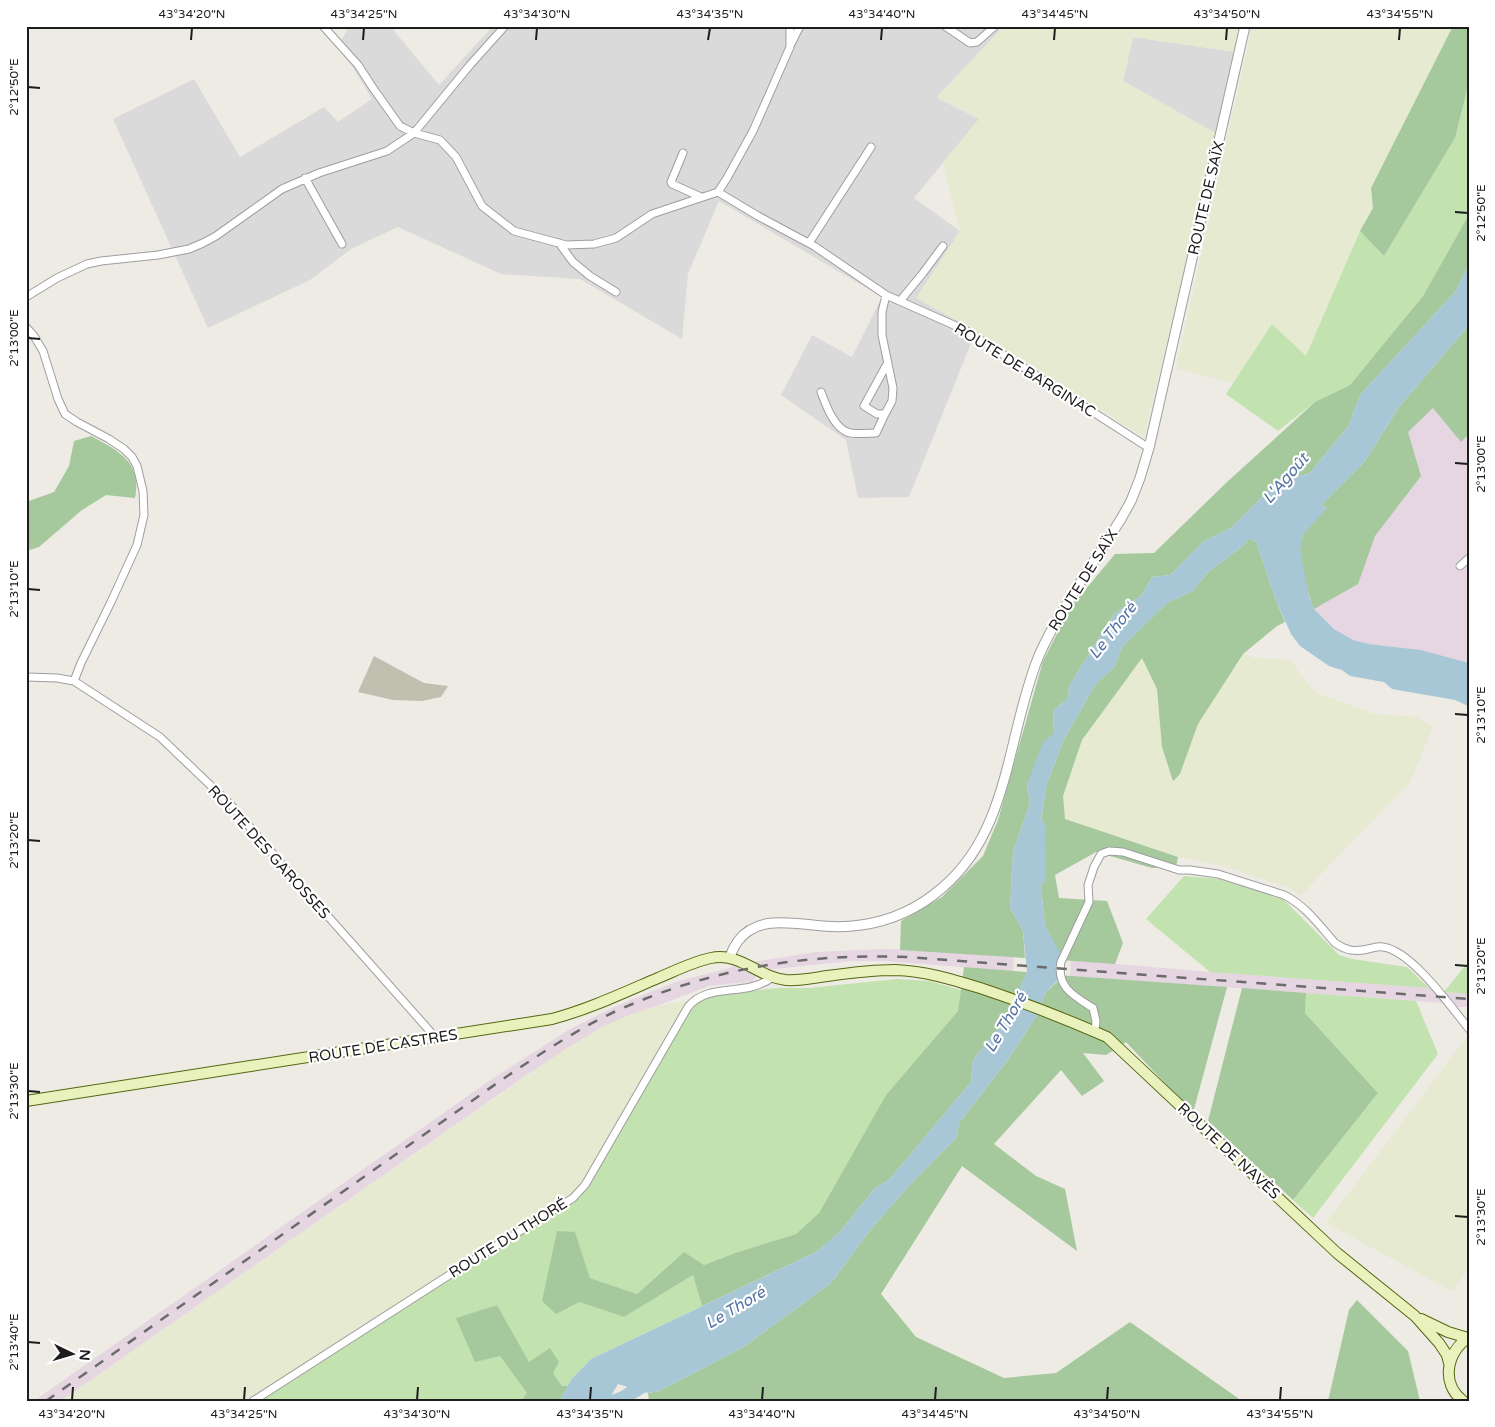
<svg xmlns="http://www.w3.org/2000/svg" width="1495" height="1427" font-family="'Varela Round',sans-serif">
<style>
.residential{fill:#dbdada}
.industrial{fill:#e5d6e1}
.construction{fill:#bfc0b0}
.farmland{fill:#e5ead1}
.grass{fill:#c2e2af}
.forest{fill:#a5c89d}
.water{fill:#a8c7d6}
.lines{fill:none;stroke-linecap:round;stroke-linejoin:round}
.river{stroke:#a8c7d6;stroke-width:14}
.minor-casing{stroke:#9e9e9e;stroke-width:9}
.tertiary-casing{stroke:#9e9e9e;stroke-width:11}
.secondary-casing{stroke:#546710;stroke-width:12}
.minor{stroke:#fff;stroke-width:7}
.tertiary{stroke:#fff;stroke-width:9}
.secondary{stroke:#e9f2bc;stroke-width:10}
.rail{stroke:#6b6b6b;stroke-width:2.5;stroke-dasharray:10 10;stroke-linecap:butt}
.ticks{fill:none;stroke:#1d1d1d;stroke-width:2}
.labels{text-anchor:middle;stroke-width:4.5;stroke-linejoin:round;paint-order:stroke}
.street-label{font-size:15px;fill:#1d1d1d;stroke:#fff}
.water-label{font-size:16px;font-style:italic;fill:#5472a2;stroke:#fff}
.neatline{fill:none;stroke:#1d1d1d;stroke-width:2}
.ticks-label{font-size:12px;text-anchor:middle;fill:#1d1d1d}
</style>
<rect width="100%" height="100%" fill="#edebe4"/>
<path class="residential" d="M350 26H390L439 85 493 26H1004L937 97 979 119 914 198 960 231 917 298 976 331 909 497 858 498 846 440 781 395 812 335 852 357 882 297 719 201 688 274 682 339 580 279 501 274 398 227 351 249 310 280 208 328 113 119 194 79 240 157 324 107 338 122 372 99 339 44Z
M1133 37 1235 52 1217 134 1123 81Z"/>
<path class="industrial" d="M1469 360V663L1421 650 1369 644 1353 640 1334 629 1314 609 1320 515 1433 408Z
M887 949 921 950 1014 957 1013 971 884 961H850L765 970 753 962 816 952Z
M1071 960 1210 972 1429 988 1435 991 1444 1003 1070 976Z
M734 964 742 966 756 976 752 982 736 983 709 986 602 1027 525 1076 61 1401H34L489 1081 570 1029 610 1009 645 994 679 981 730 968Z
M1444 992 1469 994 1468 1007H1456Z"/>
<path class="construction" d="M374 656 424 683 448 686 441 697 422 701 393 700 358 692Z"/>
<path class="farmland" d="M1004 26H1240L1235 52 1133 37 1123 81 1217 134 1144 437 976 331 916 298 960 231 943 163 979 119 937 98Z
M1252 26H1453L1371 188 1373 208 1360 231 1306 357 1272 324 1233 383 1176 368Z
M1243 653 1254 658 1276 659 1292 662 1307 684 1317 693 1374 714 1416 717 1433 727 1410 782 1300 896 1290 888 1219 865 1178 857 1065 819 1063 796 1082 740 1142 658 1157 689 1162 747 1180 774 1198 724Z
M686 1001 582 1188 565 1203 246 1401H61L562 1051 602 1027 629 1015 653 1007Z
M1467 1037 1469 1039V1268L1452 1291 1326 1223Z"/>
<path class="grass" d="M1469 82V212L1467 218 1423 296 1350 385 1315 402 1278 431 1226 394 1272 324 1306 356 1360 231 1384 256 1455 138Z
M1184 876 1219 879 1284 900 1339 955 1352 959 1407 967 1429 988 1210 972 1146 919Z
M1469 961V994L1444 992Z
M897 979 929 981 961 990 958 1011 886 1095 819 1213 796 1234 735 1253 704 1265 684 1252 637 1294 590 1278 575 1233 579 1302 624 1317 693 1275 702 1306 591 1359 571 1380 568 1386H562L553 1373 529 1363 497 1305 457 1318 500 1356 527 1393 521 1401H246L565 1203 582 1188 686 1001 739 992 778 988H809Z
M1306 993 1416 1001 1438 1054 1313 1218 1293 1200 1378 1093 1305 1013Z"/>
<path class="forest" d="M1453 26H1469V82L1455 138 1384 256 1360 231 1373 208 1371 188Z
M1469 212V265L1455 292 1360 395 1349 425 1310 473 1276 483 1231 528 1203 542 1170 575 1152 577 1142 595 1114 614 1069 686 1068 698 1053 711 1054 733 1027 785 1030 803 1013 852 1010 908 1023 931 1025 958 900 950 901 921 942 897 983 856 998 820 1043 661 1071 607 1115 554 1154 553 1226 483 1315 402 1350 385 1423 296 1467 218Z
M1469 325V434L1461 442 1433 408 1408 432 1421 476 1375 536 1358 584 1314 609C1308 593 1294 550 1303 535 1309 525 1319 516 1327 508L1321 505 1365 461 1399 407Z
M91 436C119 451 142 462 135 498L106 495 82 510 39 547 26 551V502L54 492 69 466 74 441Z
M1248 540H1253L1256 542 1277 603 1285 622 1277 626 1243 654 1198 724 1180 774 1173 781 1162 747 1157 689 1142 658 1082 740 1063 796 1065 819 1178 857 1176 867 1152 868 1096 852 1055 875 1059 898 1107 901 1123 943 1115 964 1060 960 1045 925 1037 851 1046 787 1063 741 1095 685 1115 666 1122 647 1167 603 1193 591 1207 573 1244 545Z
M964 967 1027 972 1007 1017 973 1060 971 1082 889 1180 875 1188 839 1233 816 1252 702 1306 693 1275 624 1317 579 1302 556 1314 542 1301 557 1231 575 1232 590 1278 637 1294 684 1252 704 1265 735 1253 796 1234 819 1213 886 1095 958 1011Z
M1058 975 1227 987 1193 1113 1126 1042 1106 1055 1083 1053 1104 1081 1082 1096 1061 1070 994 1144 1036 1176 1065 1189 1077 1251 962 1166 881 1294 916 1337 1004 1378 1056 1373 1130 1322 1242 1401H649L648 1393 659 1391 742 1348 831 1283 871 1229 906 1189 957 1137 959 1123 1007 1061 1037 1015 1045 993 1058 981Z
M1242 988 1306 993 1305 1013 1378 1093 1293 1200 1208 1121Z
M1357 1300 1408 1351 1420 1401H1328L1349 1310Z
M497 1305 529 1362 550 1348 559 1362 553 1373 562 1386H568L560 1401H521L527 1393 500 1356 475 1362 456 1318Z"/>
<path class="water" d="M1469 265V325L1399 407 1365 461 1321 505 1327 508 1302 536 1300 551 1309 596 1314 609 1334 629 1353 640 1369 644 1421 650 1469 663V705H1466L1455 700 1392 689 1384 682 1350 676 1342 670 1329 666 1300 646 1291 634 1277 603 1256 542 1253 540H1248L1244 545 1207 573 1193 591 1167 603 1122 647 1115 666 1095 685 1063 741 1046 787 1037 851 1045 925 1060 953 1058 980 1045 993 1037 1015 1007 1061 959 1123 957 1137 906 1189 871 1229 831 1283 742 1348 659 1391 648 1393 618 1384 608 1401H560L571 1380 591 1359 816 1252 839 1233 875 1188 889 1180 971 1082 973 1060 1007 1017 1027 972 1023 931 1010 908 1013 852 1030 803 1027 785 1043 742 1054 733 1053 711 1068 698 1069 686 1114 614 1142 595 1152 577 1170 575 1203 542 1231 528 1276 483 1310 473 1349 425 1360 395 1455 292Z"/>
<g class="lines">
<path class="river" d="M1039 878 1038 836 1039 827
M615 1401 623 1398 652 1380"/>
<g class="minor-casing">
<path id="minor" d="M323 26 358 65 373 88 400 126 414 133 440 140 456 157 482 206 514 231 566 245 594 244 616 238 652 214 718 192
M945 26 970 43 977 42 995 26
M790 46 800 26
M683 153 671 182 672 184 701 197
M305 178 342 244
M718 192 758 216 814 246 886 295 965 330 1149 448
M718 192 727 178 753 131 790 47V26
M559 243 573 262 590 276 616 292
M809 243 871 147
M886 295 882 312V335L893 388 892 401 885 414H877L864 406 887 364
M26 297 57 278 87 264 101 261 158 255 189 249 203 243 216 236 282 189 319 173 387 151 414 133 470 65 505 26
M900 301 923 273 943 246
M26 327 34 336 43 351 58 399 65 414 77 422 109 439 124 449 132 457 137 466 143 491 144 515 137 545 111 602 81 663 74 681
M821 392C826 405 833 426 847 432 853 435 869 433 876 433L885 414
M1460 566 1469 558
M26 677 57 678 74 681 160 737 231 805 286 869 436 1038
M1095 1031 1096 1021 1093 1008C1074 996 1056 987 1061 962L1089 902 1088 885 1094 867 1101 854 1109 851 1123 852 1179 870H1190L1218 874 1284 895C1305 905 1320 926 1335 943 1347 951 1355 952 1368 949 1373 948 1378 946 1383 947 1412 951 1451 1007 1469 1029
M253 1401 443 1279 573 1198 585 1185 688 1007C703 988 729 992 751 987 759 985 766 982 773 977"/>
</g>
<g class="tertiary-casing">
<path id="tertiary" d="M730 958C731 951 735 946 738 941 758 914 795 924 823 926 835 927 848 927 861 925 890 921 919 908 942 888 1010 831 1007 735 1038 658 1048 634 1062 611 1076 589 1091 566 1106 542 1121 519L1131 501 1140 478 1149 448 1245 26"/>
</g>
<g class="secondary-casing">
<path id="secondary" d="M26 1101 552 1019C589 1009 623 993 658 978 675 971 692 962 711 958 741 952 757 977 786 980 799 981 813 978 827 976 849 973 872 970 895 970 926 971 954 980 983 989 1025 1003 1066 1019 1107 1037L1337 1253 1415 1316 1439 1343 1447 1355 1449 1363
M1421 1319 1448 1332 1468 1338
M1463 1401C1440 1383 1447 1352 1469 1337"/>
</g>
<use href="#minor" class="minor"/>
<use href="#tertiary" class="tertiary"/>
<use href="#secondary" class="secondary"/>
<path class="rail" d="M46 1401 500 1081C537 1056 574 1031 614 1012 708 969 804 953 907 957L1469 999"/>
</g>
<path class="ticks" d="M191 40 192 28M363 40 364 28M536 40 537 28M708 40 710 28M881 40 882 28M1054 40 1055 28M1226 40 1227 28M1399 40 1400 28M28 87 40 88M1455 212 1468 213M28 338 40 339M1455 463 1468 464M28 589 40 590M1455 714 1468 715M28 840 40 841M1455 965 1468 966M28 1091 40 1092M1455 1216 1468 1217M28 1342 40 1343M72 1400 73 1387M244 1400 245 1387M417 1400 418 1387M590 1400 591 1387M762 1400 763 1387M935 1400 936 1387M1107 1400 1108 1387M1280 1400 1281 1387"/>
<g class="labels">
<g class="street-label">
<text transform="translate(1206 198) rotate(-77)" y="5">ROUTE DE SAÏX</text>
<text transform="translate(1025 370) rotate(32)" y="5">ROUTE DE BARGINAC</text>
<text transform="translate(1083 580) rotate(-58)" y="5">ROUTE DE SAÏX</text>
<text transform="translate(269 852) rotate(48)" y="5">ROUTE DES GAROSSES</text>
<text transform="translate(383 1046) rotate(-9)" y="5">ROUTE DE CASTRES</text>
<text transform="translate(1229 1151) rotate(43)" y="5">ROUTE DE NAVÈS</text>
<text transform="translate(508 1238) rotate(-32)" y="5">ROUTE DU THORÉ</text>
</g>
<g class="water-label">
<text transform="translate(1285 478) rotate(-49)" y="6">L'Agoût</text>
<text transform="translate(1112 630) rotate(-52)" y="6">Le Thoré</text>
<text transform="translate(1005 1022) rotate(-59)" y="6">Le Thoré</text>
<text transform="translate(735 1307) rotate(-31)" y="6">Le Thoré</text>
</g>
</g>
<rect width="1495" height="1427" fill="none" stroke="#ffffff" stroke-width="55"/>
<g transform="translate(72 1354) rotate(95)" stroke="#ffffff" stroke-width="4" paint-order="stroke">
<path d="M0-4L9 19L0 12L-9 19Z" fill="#1d1d1d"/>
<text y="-8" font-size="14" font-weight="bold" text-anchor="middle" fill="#1d1d1d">N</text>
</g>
<rect x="28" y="28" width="1440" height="1372" class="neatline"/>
<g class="ticks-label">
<text x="192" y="18">43°34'20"N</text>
<text x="364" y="18">43°34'25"N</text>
<text x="537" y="18">43°34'30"N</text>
<text x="710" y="18">43°34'35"N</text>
<text x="882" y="18">43°34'40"N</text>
<text x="1055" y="18">43°34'45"N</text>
<text x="1227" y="18">43°34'50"N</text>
<text x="1400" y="18">43°34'55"N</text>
<text transform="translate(14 87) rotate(-90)" y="4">2°12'50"E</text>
<text transform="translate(1481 213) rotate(-90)" y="4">2°12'50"E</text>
<text transform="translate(14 338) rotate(-90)" y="4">2°13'00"E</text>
<text transform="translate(1481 464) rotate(-90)" y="4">2°13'00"E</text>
<text transform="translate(14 589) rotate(-90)" y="4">2°13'10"E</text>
<text transform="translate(1481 715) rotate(-90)" y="4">2°13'10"E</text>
<text transform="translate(14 840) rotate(-90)" y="4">2°13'20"E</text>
<text transform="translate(1481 966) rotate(-90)" y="4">2°13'20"E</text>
<text transform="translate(14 1091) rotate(-90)" y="4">2°13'30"E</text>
<text transform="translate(1481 1217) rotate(-90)" y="4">2°13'30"E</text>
<text transform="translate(14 1342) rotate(-90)" y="4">2°13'40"E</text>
<text x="72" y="1418">43°34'20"N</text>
<text x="244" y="1418">43°34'25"N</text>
<text x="417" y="1418">43°34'30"N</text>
<text x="590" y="1418">43°34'35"N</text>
<text x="762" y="1418">43°34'40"N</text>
<text x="935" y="1418">43°34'45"N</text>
<text x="1107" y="1418">43°34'50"N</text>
<text x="1280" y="1418">43°34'55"N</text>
</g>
</svg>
